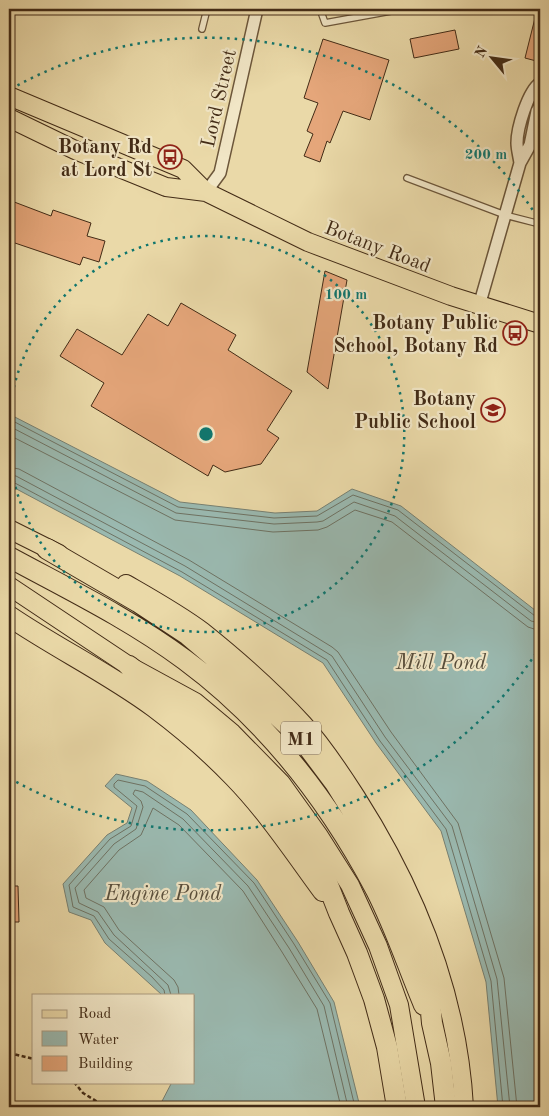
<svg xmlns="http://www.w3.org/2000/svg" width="549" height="1116" font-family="'Old Standard TT',serif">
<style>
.water{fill:#9ab9b0;stroke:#778072}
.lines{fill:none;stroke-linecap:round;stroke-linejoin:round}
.shore{stroke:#6e7263;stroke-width:1}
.building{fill:#e5a67a;stroke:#422b16}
.lane-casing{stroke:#6c563a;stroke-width:8}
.street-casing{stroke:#6c563a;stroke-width:14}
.primary-casing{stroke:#422b16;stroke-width:20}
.highway-casing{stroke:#422b16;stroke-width:22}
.path{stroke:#422b16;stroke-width:2.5;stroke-dasharray:4 2.5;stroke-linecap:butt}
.lane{stroke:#f1e6c6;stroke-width:5.5}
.street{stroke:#f1e6c6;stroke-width:11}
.primary{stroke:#ead9a8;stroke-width:18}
.highway{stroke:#ead9a8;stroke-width:20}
.ring{fill:none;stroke:#0f766e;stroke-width:2.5;stroke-dasharray:2.5 5}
.labels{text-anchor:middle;stroke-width:4.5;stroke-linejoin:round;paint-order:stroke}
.shield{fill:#f1e6c6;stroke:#76634b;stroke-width:1}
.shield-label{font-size:19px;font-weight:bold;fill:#422b16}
.street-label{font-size:20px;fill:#422b16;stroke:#f1e6c6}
.poi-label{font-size:20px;font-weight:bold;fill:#422b16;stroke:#f1e6c6;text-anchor:end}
.water-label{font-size:21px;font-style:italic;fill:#584e3c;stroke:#f1e6c6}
.centre{fill:#0f766e;stroke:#f1e6c6;stroke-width:2.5}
.ring-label{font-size:15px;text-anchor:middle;font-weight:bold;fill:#0f766e;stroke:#f1e6c6;stroke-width:4.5;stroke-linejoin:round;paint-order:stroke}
</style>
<rect width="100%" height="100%" fill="#ead9a8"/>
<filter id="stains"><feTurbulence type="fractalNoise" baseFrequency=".004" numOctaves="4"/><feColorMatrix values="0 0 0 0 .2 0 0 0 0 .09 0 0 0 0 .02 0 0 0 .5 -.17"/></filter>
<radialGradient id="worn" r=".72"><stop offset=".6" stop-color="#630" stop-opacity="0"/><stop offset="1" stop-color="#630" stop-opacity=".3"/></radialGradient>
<path class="water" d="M9 414 180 502 275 513 317 511 352 489 401 506 540 614V1107H498L486 982 441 831 376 743 323 663 180 576 9 485Z
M116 774 147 781 191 810 257 880 298 942 334 1002 360 1107H159L172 1082H194V995H162L105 943 91 920 69 912 63 884 107 835 127 823 132 808 105 786Z"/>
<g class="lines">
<path class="shore" d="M9 419 178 507 274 518 317 516 353 495 398 510 535 616 540 617
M9 426 176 513 274 524 317 522 323 521 354 502 395 516 531 621 540 623
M9 435 175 520 273 532 318 530 327 527 355 510 392 522 528 627 540 631
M9 467 19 469 189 560 332 647 338 652 391 732 458 823 504 978 517 1107
M9 475 16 476 185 566 332 656 385 737 452 826 497 979 510 1107
M9 481 13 482 182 572 327 660 380 741 446 829 491 981 503 1107
M165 995 164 990 152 977 109 939 94 916 73 907 69 885 110 839 131 826 137 806 114 787V784L118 780 145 786 187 814 254 883 294 944 330 1003 355 1107
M171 995 168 985 114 935 98 912 79 903 75 888 114 844 136 829 143 807 141 801 133 794 135 790 143 792 183 819 248 886 289 948 324 1006 348 1107
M179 995 178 987 174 980 119 930 104 907 86 898 84 890 119 850 141 835 153 808 179 825 243 891 282 952 317 1009 341 1107"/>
</g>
<path class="building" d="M536 14H540V62L525 58Z
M455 30 459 49 414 58 410 39Z
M323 39 389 60 370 120 343 111 330 143 327 141 320 162 304 156 313 134 307 131 318 103 304 98Z
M9 200 51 216 53 210 91 223 87 236 105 241 99 262 83 257 80 265 9 241Z
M325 271 347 280 328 389 307 372Z
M181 303 236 335 228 350 292 391 267 430 279 438 261 464 225 472 213 465 208 476 91 406 104 383 60 356 77 329 122 355 148 314 168 326Z
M9 886H18L19 922H9Z"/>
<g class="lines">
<g class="lane-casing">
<path id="lane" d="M320 9 325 23 402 9
M202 29 207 9
M407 178 505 215 540 224"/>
</g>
<g class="street-casing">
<path id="street" d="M520 163C519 156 517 149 517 143 517 128 528 91 540 83
M206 192 220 173 257 9
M479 306 520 163 530 145 537 111 540 106"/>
</g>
<g class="primary-casing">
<path id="primary" d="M9 96 183 169 206 192 308 242 451 296 540 324
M9 118 75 150 166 187 206 192
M9 529 59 554
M126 584C152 599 179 614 203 632 238 660 273 691 303 724 323 746 340 772 356 797 416 891 458 996 464 1107
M9 586 129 666 195 702 232 733 281 783 319 836 350 885 378 946 399 1005 416 1107"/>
</g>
<g class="highway-casing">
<path id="highway" d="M47 549 138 602 188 635 227 668 302 739 335 783 373 844 392 881 412 927 427 969 432 1023 441 1063 446 1107
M9 557C68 589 130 619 185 660 266 720 329 801 376 890 395 927 408 967 424 1005
M9 616C56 648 108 673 154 707 182 728 210 752 234 777 268 812 295 853 323 891
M129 666 223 743 260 779 290 817 319 862 339 913 357 953 374 999 387 1047 397 1107"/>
</g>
<path class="path" d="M9 1053 34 1059
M74 1082 83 1093 106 1107"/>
<use href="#lane" class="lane"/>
<use href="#street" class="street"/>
<use href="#primary" class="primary"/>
<use href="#highway" class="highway"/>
</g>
<g class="ring">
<path d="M9 417A198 198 0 1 1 9 451"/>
<path d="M540 647A396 396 0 0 1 11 779M11 89A396 396 0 0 1 540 221"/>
</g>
<defs>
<g id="bus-ring" transform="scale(1.25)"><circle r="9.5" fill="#f1e6c6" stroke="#8f2418" stroke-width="1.5"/><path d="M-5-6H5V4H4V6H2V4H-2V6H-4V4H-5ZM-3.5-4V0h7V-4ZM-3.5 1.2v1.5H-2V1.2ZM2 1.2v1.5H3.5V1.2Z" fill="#8f2418"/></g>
<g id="school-ring" transform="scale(1.25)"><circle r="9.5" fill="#f1e6c6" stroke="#8f2418" stroke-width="1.5"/><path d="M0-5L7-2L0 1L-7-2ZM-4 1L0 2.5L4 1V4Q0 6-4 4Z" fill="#8f2418"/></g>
</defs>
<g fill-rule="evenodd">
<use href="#bus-ring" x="170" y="157"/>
<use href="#bus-ring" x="515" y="333"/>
<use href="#school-ring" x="493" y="410"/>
</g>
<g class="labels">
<rect class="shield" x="281" y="721.5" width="40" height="33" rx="4"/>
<g class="shield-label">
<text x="301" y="745">M1</text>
</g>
<g class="street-label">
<text transform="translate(218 98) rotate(-77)" y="7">Lord Street</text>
<text transform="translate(378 246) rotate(21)" y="7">Botany Road</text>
</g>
<g class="poi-label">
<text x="152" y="153">Botany Rd<tspan x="152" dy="23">at Lord St</tspan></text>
<text x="498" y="329">Botany Public<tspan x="498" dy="23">School, Botany Rd</tspan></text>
<text x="476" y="405">Botany<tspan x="476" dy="23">Public School</tspan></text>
</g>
<g class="water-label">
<text x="441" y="669">Mill Pond</text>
<text x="163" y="900">Engine Pond</text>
</g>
</g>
<circle cx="206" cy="434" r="8" class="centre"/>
<g class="ring-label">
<text x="486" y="159">200 m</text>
<text x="346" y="299">100 m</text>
</g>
<rect width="549" height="1116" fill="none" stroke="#ead9a8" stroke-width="30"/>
<rect x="10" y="10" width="529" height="1096" fill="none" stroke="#422b16" stroke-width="2.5"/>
<rect x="15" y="15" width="519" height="1086" fill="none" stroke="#422b16"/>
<rect x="32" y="994" width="162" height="90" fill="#f1e6c6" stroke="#ab9b80"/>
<rect x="42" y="1010" width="25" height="8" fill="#ead9a8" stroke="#ab9b80"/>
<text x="78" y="1018" font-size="15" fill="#422b16">Road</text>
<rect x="42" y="1031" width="25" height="15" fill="#9ab9b0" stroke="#ab9b80"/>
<text x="78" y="1044" font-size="15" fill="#422b16">Water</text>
<rect x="42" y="1056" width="25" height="15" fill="#e5a67a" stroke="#ab9b80"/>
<text x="78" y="1068" font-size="15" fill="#422b16">Building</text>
<g transform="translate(492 58) rotate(299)" stroke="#f1e6c6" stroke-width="4" paint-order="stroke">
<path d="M0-4L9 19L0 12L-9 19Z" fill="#422b16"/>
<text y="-8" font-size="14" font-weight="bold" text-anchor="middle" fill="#422b16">N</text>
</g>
<rect width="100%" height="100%" filter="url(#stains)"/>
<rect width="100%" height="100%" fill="url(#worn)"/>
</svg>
